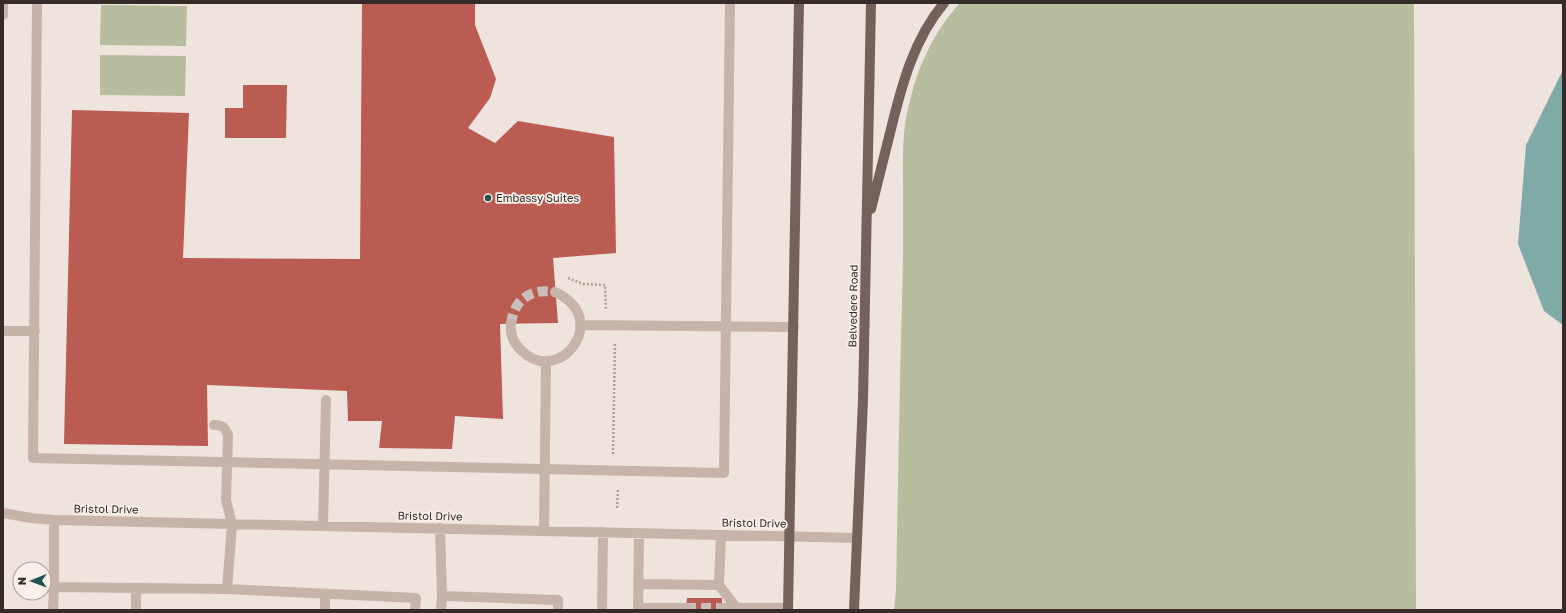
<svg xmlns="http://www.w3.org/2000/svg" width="1566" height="613" font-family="'Golos Text',sans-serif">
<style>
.green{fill:#b7bd9e}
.water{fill:#7faaa6}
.building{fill:#ba5c51}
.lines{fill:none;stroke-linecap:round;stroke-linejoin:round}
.minor-tunnel{stroke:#cabfb9;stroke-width:10;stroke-dasharray:10 5;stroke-linecap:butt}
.path{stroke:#b29d94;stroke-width:2.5;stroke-dasharray:2 2;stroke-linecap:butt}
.minor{stroke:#c6b3aa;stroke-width:10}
.major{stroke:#75615b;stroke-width:10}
.poi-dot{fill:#22524f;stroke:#f8efe9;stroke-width:1.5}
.labels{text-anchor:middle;stroke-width:3.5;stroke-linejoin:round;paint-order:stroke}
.poi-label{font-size:11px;fill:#352b29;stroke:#f8efe9;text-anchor:start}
.street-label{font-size:11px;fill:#352b29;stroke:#f8efe9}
</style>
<rect width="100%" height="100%" fill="#efe4dd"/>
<path class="green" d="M960 3H1414L1416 610H894L896 591C898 480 900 369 903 258 903 233 903 208 903 183 903 157 902 130 909 105 917 68 934 31 960 3Z
M101 5 187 6 186 46 100 45Z
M100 55 186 56 185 96 100 95Z"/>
<path class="water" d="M1563 70V325L1544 311 1518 244 1526 145Z"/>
<path class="building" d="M381 3H475V25L496 79 490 98 468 128 495 143 518 121 614 137 616 253 553 258 558 323 500 324 503 419 455 416 452 449 379 448 382 421H348L347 391 207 385 208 446 64 444 72 110 189 113 183 258 360 259 362 4Z
M243 85H287L286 138H225V108H243Z
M687 598H722V610H686Z"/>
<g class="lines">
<path class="minor-tunnel" d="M511 324C514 299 531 288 555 292
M686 608H722"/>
<path class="path" d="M568 278 583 284 605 285 606 309
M613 454 615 343
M617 508 618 488"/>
<path class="minor" d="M37 3 33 458 724 473 730 3
M3 15V3
M511 324C510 334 514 344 522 351 559 387 613 319 555 292
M580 325 794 327
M3 331H35
M214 425C223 425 225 428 228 435L226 500 232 524 227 589
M3 513 31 518 54 520 857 538
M54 520V587
M323 526 326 400
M440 528 442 596 558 600V610
M544 531 546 361
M639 584 719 585 738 610
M719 585 721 535
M136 588V610
M638 608H686
M722 608H788
M53 610 54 587 227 589 416 598 415 610
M325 610V594
M441 610 442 596
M602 610 603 532
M638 610 639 533"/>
<path class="major" d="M871 209C878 182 884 156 891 129 902 84 914 39 944 3
M788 610 799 3
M854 610 863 400 871 3"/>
</g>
<circle class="poi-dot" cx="488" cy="198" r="4"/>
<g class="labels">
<g class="poi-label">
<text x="496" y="202">Embassy Suites</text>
</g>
<g class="street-label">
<text transform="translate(853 306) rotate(-89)" y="4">Belvedere Road</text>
<text transform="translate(106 509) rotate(1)" y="4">Bristol Drive</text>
<text transform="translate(430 516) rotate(1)" y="4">Bristol Drive</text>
<text transform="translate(754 523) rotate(1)" y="4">Bristol Drive</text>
</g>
</g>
<rect width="1566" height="613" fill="none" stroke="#352b29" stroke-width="8"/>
<g transform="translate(32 581) rotate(269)"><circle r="19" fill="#f8efe9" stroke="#aaa19c"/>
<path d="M0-3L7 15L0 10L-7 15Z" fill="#22524f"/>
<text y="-6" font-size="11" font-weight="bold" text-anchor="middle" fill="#352b29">N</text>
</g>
</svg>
